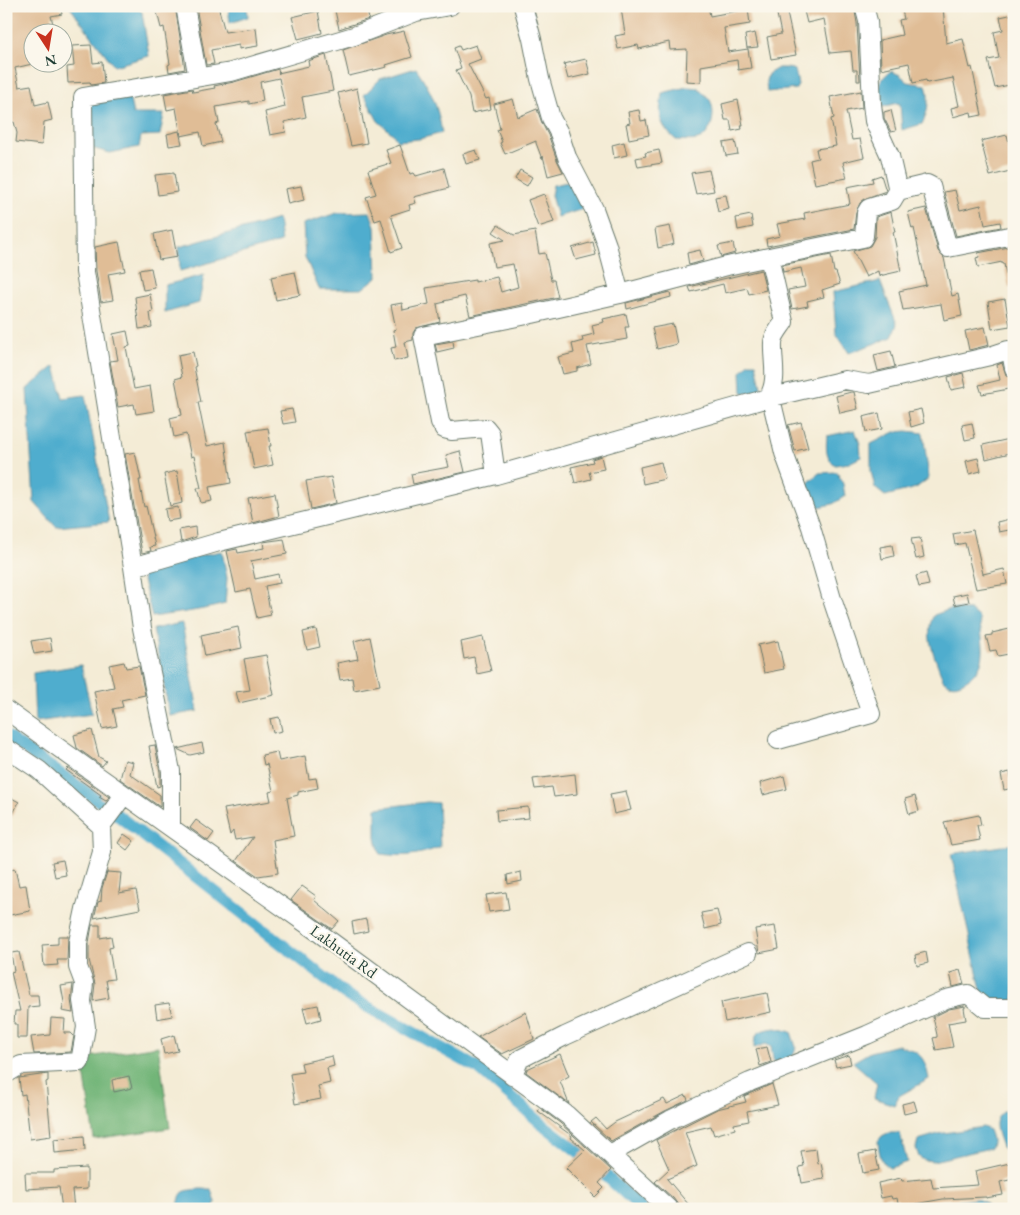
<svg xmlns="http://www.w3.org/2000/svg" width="1020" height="1215" font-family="'EB Garamond',serif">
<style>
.forest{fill:#72b578;stroke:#487956}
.water{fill:#50adce;stroke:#387581}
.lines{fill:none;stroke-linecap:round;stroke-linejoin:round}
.canal{stroke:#50adce;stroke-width:12}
.building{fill:#e0bd96}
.minor-casing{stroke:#6a7a6d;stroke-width:20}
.minor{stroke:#fff;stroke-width:18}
.labels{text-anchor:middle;stroke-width:4.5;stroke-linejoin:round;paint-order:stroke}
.street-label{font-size:16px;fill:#1f3d34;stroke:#fbf7ec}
</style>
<rect width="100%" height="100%" fill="#fbf7ec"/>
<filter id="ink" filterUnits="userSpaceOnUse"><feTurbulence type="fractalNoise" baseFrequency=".02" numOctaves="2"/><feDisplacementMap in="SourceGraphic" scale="10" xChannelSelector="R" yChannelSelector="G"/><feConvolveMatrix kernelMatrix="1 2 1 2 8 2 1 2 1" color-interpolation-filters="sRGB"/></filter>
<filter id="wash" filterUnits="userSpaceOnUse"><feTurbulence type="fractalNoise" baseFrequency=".0096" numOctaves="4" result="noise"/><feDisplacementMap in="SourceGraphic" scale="20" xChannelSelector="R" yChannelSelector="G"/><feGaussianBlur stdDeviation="1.12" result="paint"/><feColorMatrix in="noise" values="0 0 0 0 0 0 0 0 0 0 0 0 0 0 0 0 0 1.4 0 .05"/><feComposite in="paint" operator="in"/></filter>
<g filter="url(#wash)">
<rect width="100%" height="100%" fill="#f4ecd6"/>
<path class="forest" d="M158 1046 170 1128 94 1139 82 1058Z"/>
<path class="water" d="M69 6H135L142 12 149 56 114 66Z
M228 6H247L248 17 230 23Z
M416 68C431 90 438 106 442 133L419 139 397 141 393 134 378 121 364 95 380 79Z
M778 68H788L795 70 798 85 796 89 767 92 766 81 768 74Z
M891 71 900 75 908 82 926 85C930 98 928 113 922 124L902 130 900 104 897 103 879 108C877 92 877 80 891 71Z
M687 87 699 88C702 92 707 96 710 100 716 112 713 132 700 139 694 142 683 140 676 140 658 124 659 116 662 93Z
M129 96 133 114H164L160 135 141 136 139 147 110 153 91 148 90 100Z
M573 181 576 182 583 209 557 217 551 195 553 185Z
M370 212 375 226 377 277 362 289H319L305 257 303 224 337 213Z
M278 219 281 242 180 271 179 247Z
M204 275 199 303 165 313V285Z
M880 281 897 324 892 337 849 353 836 333 833 292Z
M749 363H756L761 386 760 390 746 394 742 392 741 372Z
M55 366 63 398 85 395 109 522 56 527 34 502 27 389Z
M855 430 860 444 861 457 849 463 835 465C825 457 826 447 827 436Z
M907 431 923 433 929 478 916 488 885 496 875 488 871 471V444L895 432Z
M837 472 843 484 845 496 833 504 819 507 808 501 806 485 819 473Z
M222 551 227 578 225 604C200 611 176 613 152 617L141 572 181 559Z
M951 609 970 610 979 618C983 646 991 668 961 683 954 686 949 685 943 680 937 660 922 635 934 615Z
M182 623 198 711 170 716 153 629Z
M81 665 92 714 35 722 33 673Z
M427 802 438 803 440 847C417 856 404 857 380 854L376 838V808Z
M1014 844V1000L984 1003 951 854Z
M776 1028 791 1032 796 1047 793 1056 774 1064 771 1047 766 1044 754 1048C754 1031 761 1030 776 1028Z
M898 1045C921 1053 924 1055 929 1079L899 1096 894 1105 874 1098 877 1083 853 1062 870 1052Z
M1011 1108 1014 1109V1151L1005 1150 1002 1147C996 1129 989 1117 1011 1108Z
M983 1127 989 1130C991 1136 994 1142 990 1148L933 1161 924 1160 919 1157 916 1148 918 1140 938 1134Z
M888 1133H900L907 1162 890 1168C880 1164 879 1151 878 1141L882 1136Z
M199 1189H211L215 1202 214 1209H178C180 1190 182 1191 199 1189Z
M976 1199 986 1203 989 1209H926L931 1205Z"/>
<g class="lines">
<path class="canal" d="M6 736 102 803 348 996 479 1069 541 1123 589 1160 642 1209"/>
</g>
<g id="blocks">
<path class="building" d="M6 6H60L62 14 51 16 55 32H32V64L15 68 19 87 31 85 35 105 48 102 52 120 44 122 42 145 16 142 17 133 14 122 6 124Z
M170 6H175L185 69 169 72 168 65 170 64 164 27 161 28 157 12 170 9Z
M196 6H218L225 32 256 28 258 46 239 49V45L211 50 214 64 206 65Z
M334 6H366L369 19 339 29Z
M630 6H708L710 16 748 9 750 24 724 28 728 52 748 49 751 68 738 70 737 60 701 66V82L686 81 687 49 670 50 669 42 639 49 638 45 618 49 615 36 625 34 621 8Z
M807 6H854L857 23 860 81H857V70H853L851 51 830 53 824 19 807 23 804 11 808 10Z
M901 6H943L946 43 963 39 970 68 972 67 982 115 972 117 971 112 953 117 951 108 959 106 953 78 927 83 926 80 913 83 909 63 881 69 880 40 902 35 899 20 904 19Z
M786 8 796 55 771 59 767 37 781 34 776 9Z
M318 11 322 33 298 39 292 17Z
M1014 14V84L995 88 988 60 999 58 994 32 1003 30 1000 17Z
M404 31 412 57 386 65 387 67 349 76 343 50 386 35Z
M755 33 758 47 747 48 745 35Z
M91 45 93 63 102 62 104 83 91 85 90 82 68 83 67 67 74 66 72 46Z
M476 45 481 59 468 64 486 99 489 98 491 109 472 113 469 97 456 70 461 68 454 48 459 46 461 50Z
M326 55 333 91 302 97 306 117 284 122 286 132 270 135 265 112 285 107 279 78 260 82 263 101 249 104V101L216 107 219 123 216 124 221 142 203 146 200 132 181 136 176 108 167 110 164 94 192 89 193 92 215 88 214 86 234 82 278 69 279 74 278 73 309 66 308 61Z
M586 59 590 74 568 79 564 64Z
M357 88 367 143 351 146 338 93Z
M861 91 862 108 846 111 852 140 860 139 864 157 843 162 847 178 815 184 810 160 818 158 816 149 836 146 831 119 834 118 830 97Z
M513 99 518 117 537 109 542 123 549 137 557 160 563 172 548 176 543 156 542 159 536 143V141L505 154 500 143 502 142 497 130 500 129 494 104Z
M738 100 743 125H741L742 129 732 131 730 120H725L722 104Z
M639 110 641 121 646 120 649 135 629 139 626 124 630 123 628 112Z
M891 110 896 131 891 132 884 118V112Z
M179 131 182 144 169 146 167 134Z
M1007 135 1014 161V170L990 176 981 141Z
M735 141 738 154 726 156 723 143Z
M624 142 627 155 614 158 612 145Z
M400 145 410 174 414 173 416 176 444 168 449 188 414 197 416 203 409 205 410 209 391 215 402 248 391 252 381 219 375 221 366 197 376 194 368 170 391 163 386 150Z
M476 150 480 160 466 164 463 154Z
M659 150 662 163 638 167 636 158 646 156 645 153Z
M520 170 532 177 527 186 515 179Z
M709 170 714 191 696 194 691 173Z
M174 173 177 192 158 195 155 175Z
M881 175 886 191 866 198 860 203 856 212 854 229 767 246 766 239 780 236 777 224 805 219 804 213 850 204 847 187 873 182 872 178Z
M301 186 304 200 288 204 285 189Z
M955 190 960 210 981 205 985 225 1000 222 1001 227 956 236 944 192Z
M544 194 554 222 538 227 528 200Z
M726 195 729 209 718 212 715 197Z
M926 208 938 251 944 258 952 296 958 294 962 316 944 320 941 304 903 310 899 291 926 285 914 228 912 229 908 212Z
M891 212 895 232H893L901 271 879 276 878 271 866 277 853 251 870 246 875 237 876 217Z
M751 215 753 227 738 230 736 218Z
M498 225 514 235 535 231 539 254 545 253 551 280H554L558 297 470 316 465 296 444 301 445 302 437 304 440 322 416 328 413 333V340L405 342 408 358 394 361 391 348 396 347 393 330 396 329 391 305 402 303 403 310 429 304 426 288 475 280V282L497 277 501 292 518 287 513 264 494 267 490 243 505 240 493 232Z
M670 226 674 244 658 248 655 229Z
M172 230 177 257 159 260 154 234Z
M119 242 125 271 108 274 113 300 101 302 96 271 95 247Z
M593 242 596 255 576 260 572 248Z
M733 243 735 253 721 257 718 246Z
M1014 246V288H1009L1004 264H1002V262L978 267 976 258 979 257 978 253Z
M700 250 703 261 689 265 687 253Z
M831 255 834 272H836L840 284 822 290 824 297 807 301 808 306 792 309 788 290 805 287 801 268 783 272 782 265Z
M151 268 155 288 143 290 139 270Z
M761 270 766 290 749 294 747 288 725 293 723 284 691 292 689 287Z
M295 272 300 295 276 300 271 277Z
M670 292 671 297 627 309 626 303Z
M150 294 153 312 150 313 152 327 139 329 135 297Z
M1005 299 1010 326 992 329 988 302Z
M626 314 629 327H625L627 339 587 346 591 364 577 368V371L563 374 558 357 574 353 572 344 583 341 582 337 594 334 592 325 604 322 603 319Z
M673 324 677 344 657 349 652 328Z
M985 327 989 345 969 350 965 331Z
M127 331 130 346 126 347 134 389 150 386 154 411 136 414 134 404 118 407 110 361 118 360 113 334Z
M453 341 454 348 437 352 435 344Z
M891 351 895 367 878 371 874 355Z
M193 352 196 366 194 367 201 402H198L207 446 225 442 231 483 209 487 212 501 201 503 197 488H201L194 456 191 457 186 434 174 437 170 418 182 415 175 379 182 377 178 355Z
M1002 363 1006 375 1014 378V388L982 394 979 385 1000 380 997 365Z
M963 373 966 387 951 390 948 377Z
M851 392H854L858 409 840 413 836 396Z
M292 409 295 422 283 424 280 411Z
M921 409 924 423 911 427 908 412Z
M879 413 882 429 866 432 863 417Z
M801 422 808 448 795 451 788 425Z
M972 423 975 438 965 440 962 425Z
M268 428 271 446H269L273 465 254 469 247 431Z
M1014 438V452L986 459 983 445Z
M460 451 465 472 413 484 411 474 449 467 446 455Z
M135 452 141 480H139L144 507 146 506 155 546 150 547 151 551 142 553 125 454Z
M601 456 604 469 589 472 591 479 575 483 571 467 593 462 592 459Z
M978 458 981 471 969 474 966 461Z
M661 462 665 479 643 484 640 467Z
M177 471 182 503 170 506 164 474Z
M331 477 336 503 311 509 306 481Z
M275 493 279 516 253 523 248 498Z
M178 507 180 519 167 521 165 509Z
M1014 518V529L999 532 997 522Z
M195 527 196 537 181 542 179 530Z
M973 530 983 574 1004 569 1007 584 976 589 965 543 955 545 953 534Z
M920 538 924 557 916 559 911 539Z
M284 539 287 554 251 561 255 579 278 574 280 583 265 586 271 615 257 618 250 589 236 592 227 551 237 549 238 553 264 548 263 542Z
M892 545 894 556 882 559 880 547Z
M926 573 929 585 919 587 916 576Z
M967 593 969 602 955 605 953 596Z
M238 627 242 648 205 656 201 635Z
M1014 628V653L998 656 996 650 990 651 986 636 992 635V633Z
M316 629 320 647 307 650 303 632Z
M370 637 380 685 354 690 352 678 340 680 337 663 358 659 354 641Z
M483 637 491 671 477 674 474 657 464 659 461 642Z
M50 638 52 651 34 654 31 641Z
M778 641 784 669 764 673 758 645Z
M266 655 274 695 239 703 236 692 250 690 244 659Z
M124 662 126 668 139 666 145 695 121 700 123 707 113 709 117 726 102 729 94 691 114 687 109 665Z
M279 717 282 731 273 733 270 719Z
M92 730 99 757 106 761 102 766 77 748 74 735Z
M202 743 204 752 190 755 177 749Z
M155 745 160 772V786L157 787 149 746Z
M277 752 279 761 305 756 309 779 316 778 318 788 298 792V795L287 798 294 836 273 840 278 873 258 876 236 861 253 837 235 840 233 831 230 835 224 809 271 801 269 792 273 791 267 764 264 765 262 755Z
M125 760 133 762 130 774 160 795V807L120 779Z
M68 768 109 797 106 801 99 797 101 795 66 770Z
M1010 772 1013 788 1004 790 1001 774Z
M575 774 577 794 554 797 552 787 535 789 533 779Z
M784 776 787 789 763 795 760 783Z
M626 791 631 810 614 814 610 794Z
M6 795 19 802 6 827Z
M915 796 919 811 909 814 905 799Z
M528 807 529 818 497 821 496 810Z
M979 815 981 825H977L980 840 951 845 944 822Z
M196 820 214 833 208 841 190 828Z
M124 834 134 841 127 850 118 843Z
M63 860 66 875 55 877 52 862Z
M15 869 19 886 26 885 30 911 10 915 8 906 6 907V871Z
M107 872 121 873 119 893 136 890 140 909 94 918 98 902 101 901 102 888Z
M521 872 522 881 508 884 507 875Z
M302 886 316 896 314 900 339 921 332 929 291 900Z
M506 892 509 909 489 912 486 895Z
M717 910 721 925 705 929 701 913Z
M366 919 368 931 354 934 352 922Z
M92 925H100V938L111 936 113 947 109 948 114 979 106 980 109 998 93 1001 95 984 89 960V943Z
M775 926 779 949 759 953 755 929Z
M58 936H68L67 960H57L58 965 44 966 42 945 58 944Z
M19 952 29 995H38L39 1006 28 1007 27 1038H17V1024H14L15 1011H20L11 972 14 971 11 953Z
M926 952 928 963 917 966 915 955Z
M960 970 964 984 953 987 950 973Z
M73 984 71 1000 73 1013 62 1011 64 1002 61 986Z
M767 993 771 1012 725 1022 721 1002Z
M169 1003 172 1016 157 1019 155 1005Z
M318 1005 321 1019 307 1023 303 1008Z
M965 1006V1008H964L966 1020 948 1023 953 1047 936 1050 933 1038 937 1037V1035L933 1017 949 1009Z
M526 1012 534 1039 502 1054 478 1037Z
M51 1018 65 1019 64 1033H71L74 1036 71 1052 34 1054 31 1037 50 1035Z
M174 1035 178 1051 164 1054 161 1039Z
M767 1047 771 1062 760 1066 756 1049Z
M560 1054 569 1076 560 1081 569 1104 526 1072 527 1069Z
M849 1055 851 1064 836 1067 834 1060Z
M332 1056 334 1066 327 1068 330 1083 318 1086 321 1099 295 1104 290 1074 303 1072 301 1063Z
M48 1074V1081L46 1082 51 1136 30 1139 25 1094 21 1095 19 1078Z
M129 1076 132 1088 114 1092 112 1080Z
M772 1084 778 1105 747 1111 749 1121 734 1124 735 1129 714 1135 711 1126 685 1132 697 1166 667 1179 689 1205 684 1209H681L673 1198 655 1182 669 1169 656 1140 717 1109 746 1102 744 1096Z
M686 1095 688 1100 665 1111 611 1141 591 1122 596 1118 606 1129 615 1122 664 1099 667 1104Z
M914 1101 917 1111 904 1114 902 1104Z
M540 1108 560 1123 611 1170 599 1183 604 1188 595 1197 566 1168 585 1150 571 1138 572 1136 538 1111Z
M84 1136 85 1150 55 1153 54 1139Z
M816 1149 818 1164 821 1163 824 1179 802 1183 799 1167 804 1166 801 1151Z
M875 1151 879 1170 863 1173 859 1154Z
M1014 1162V1179L1000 1182 1003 1195 986 1198V1197L943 1199 915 1204 916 1209H899L897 1198 892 1199 891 1196 881 1198 878 1183 901 1178 902 1181 931 1178 933 1188 978 1185 975 1171Z
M87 1168V1189L72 1190 74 1209H62L59 1187 26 1189 25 1173H54V1170Z"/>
</g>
</g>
<g filter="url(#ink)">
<use href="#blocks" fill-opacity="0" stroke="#6a7a6d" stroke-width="1"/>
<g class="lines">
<g class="minor-casing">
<path id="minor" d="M185 6 197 73
M450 6 416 12 354 36 231 72 83 97 85 272 133 567 219 542 496 475 490 433 486 428 452 431 444 429 440 422 423 336 532 314 620 294 607 245 594 209 567 157 559 133 551 118 540 79 532 39 523 6
M864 6 868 21 872 104 874 121 890 156 898 191
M769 257 863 238 864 236 866 213 869 208 892 201 898 191 927 184 931 186 948 248 1014 235
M496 475 768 398C779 380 772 362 773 343 773 336 780 328 784 322L769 257 727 266 620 294
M133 567 142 628 171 771V827
M6 710 91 771 318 932 567 1115 669 1209
M778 740 871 714 832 599 811 527 784 453 773 407 768 398 845 380 869 384 990 356 1008 350 1011 352 1014 368
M6 748 39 770 101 826 102 852 85 909 78 942V967L84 983 82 1001 86 1027 80 1062 21 1065 6 1074
M101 826 124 795
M512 1076 520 1059 565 1036 748 953
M610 1154 670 1120 750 1082 867 1035 946 999 968 994 985 1008H1014"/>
</g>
<use href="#minor" class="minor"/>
</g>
</g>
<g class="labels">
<g class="street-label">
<text transform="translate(344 951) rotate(36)" y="6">Lakhutia Rd</text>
</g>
</g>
<rect width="1020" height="1215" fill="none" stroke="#fbf7ec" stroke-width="25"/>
<g transform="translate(48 48) rotate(168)"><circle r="24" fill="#fbf7ec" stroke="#a3ada2"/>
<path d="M0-4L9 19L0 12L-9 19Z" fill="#c8321e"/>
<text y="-8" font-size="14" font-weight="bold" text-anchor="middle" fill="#1f3d34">N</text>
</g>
</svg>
